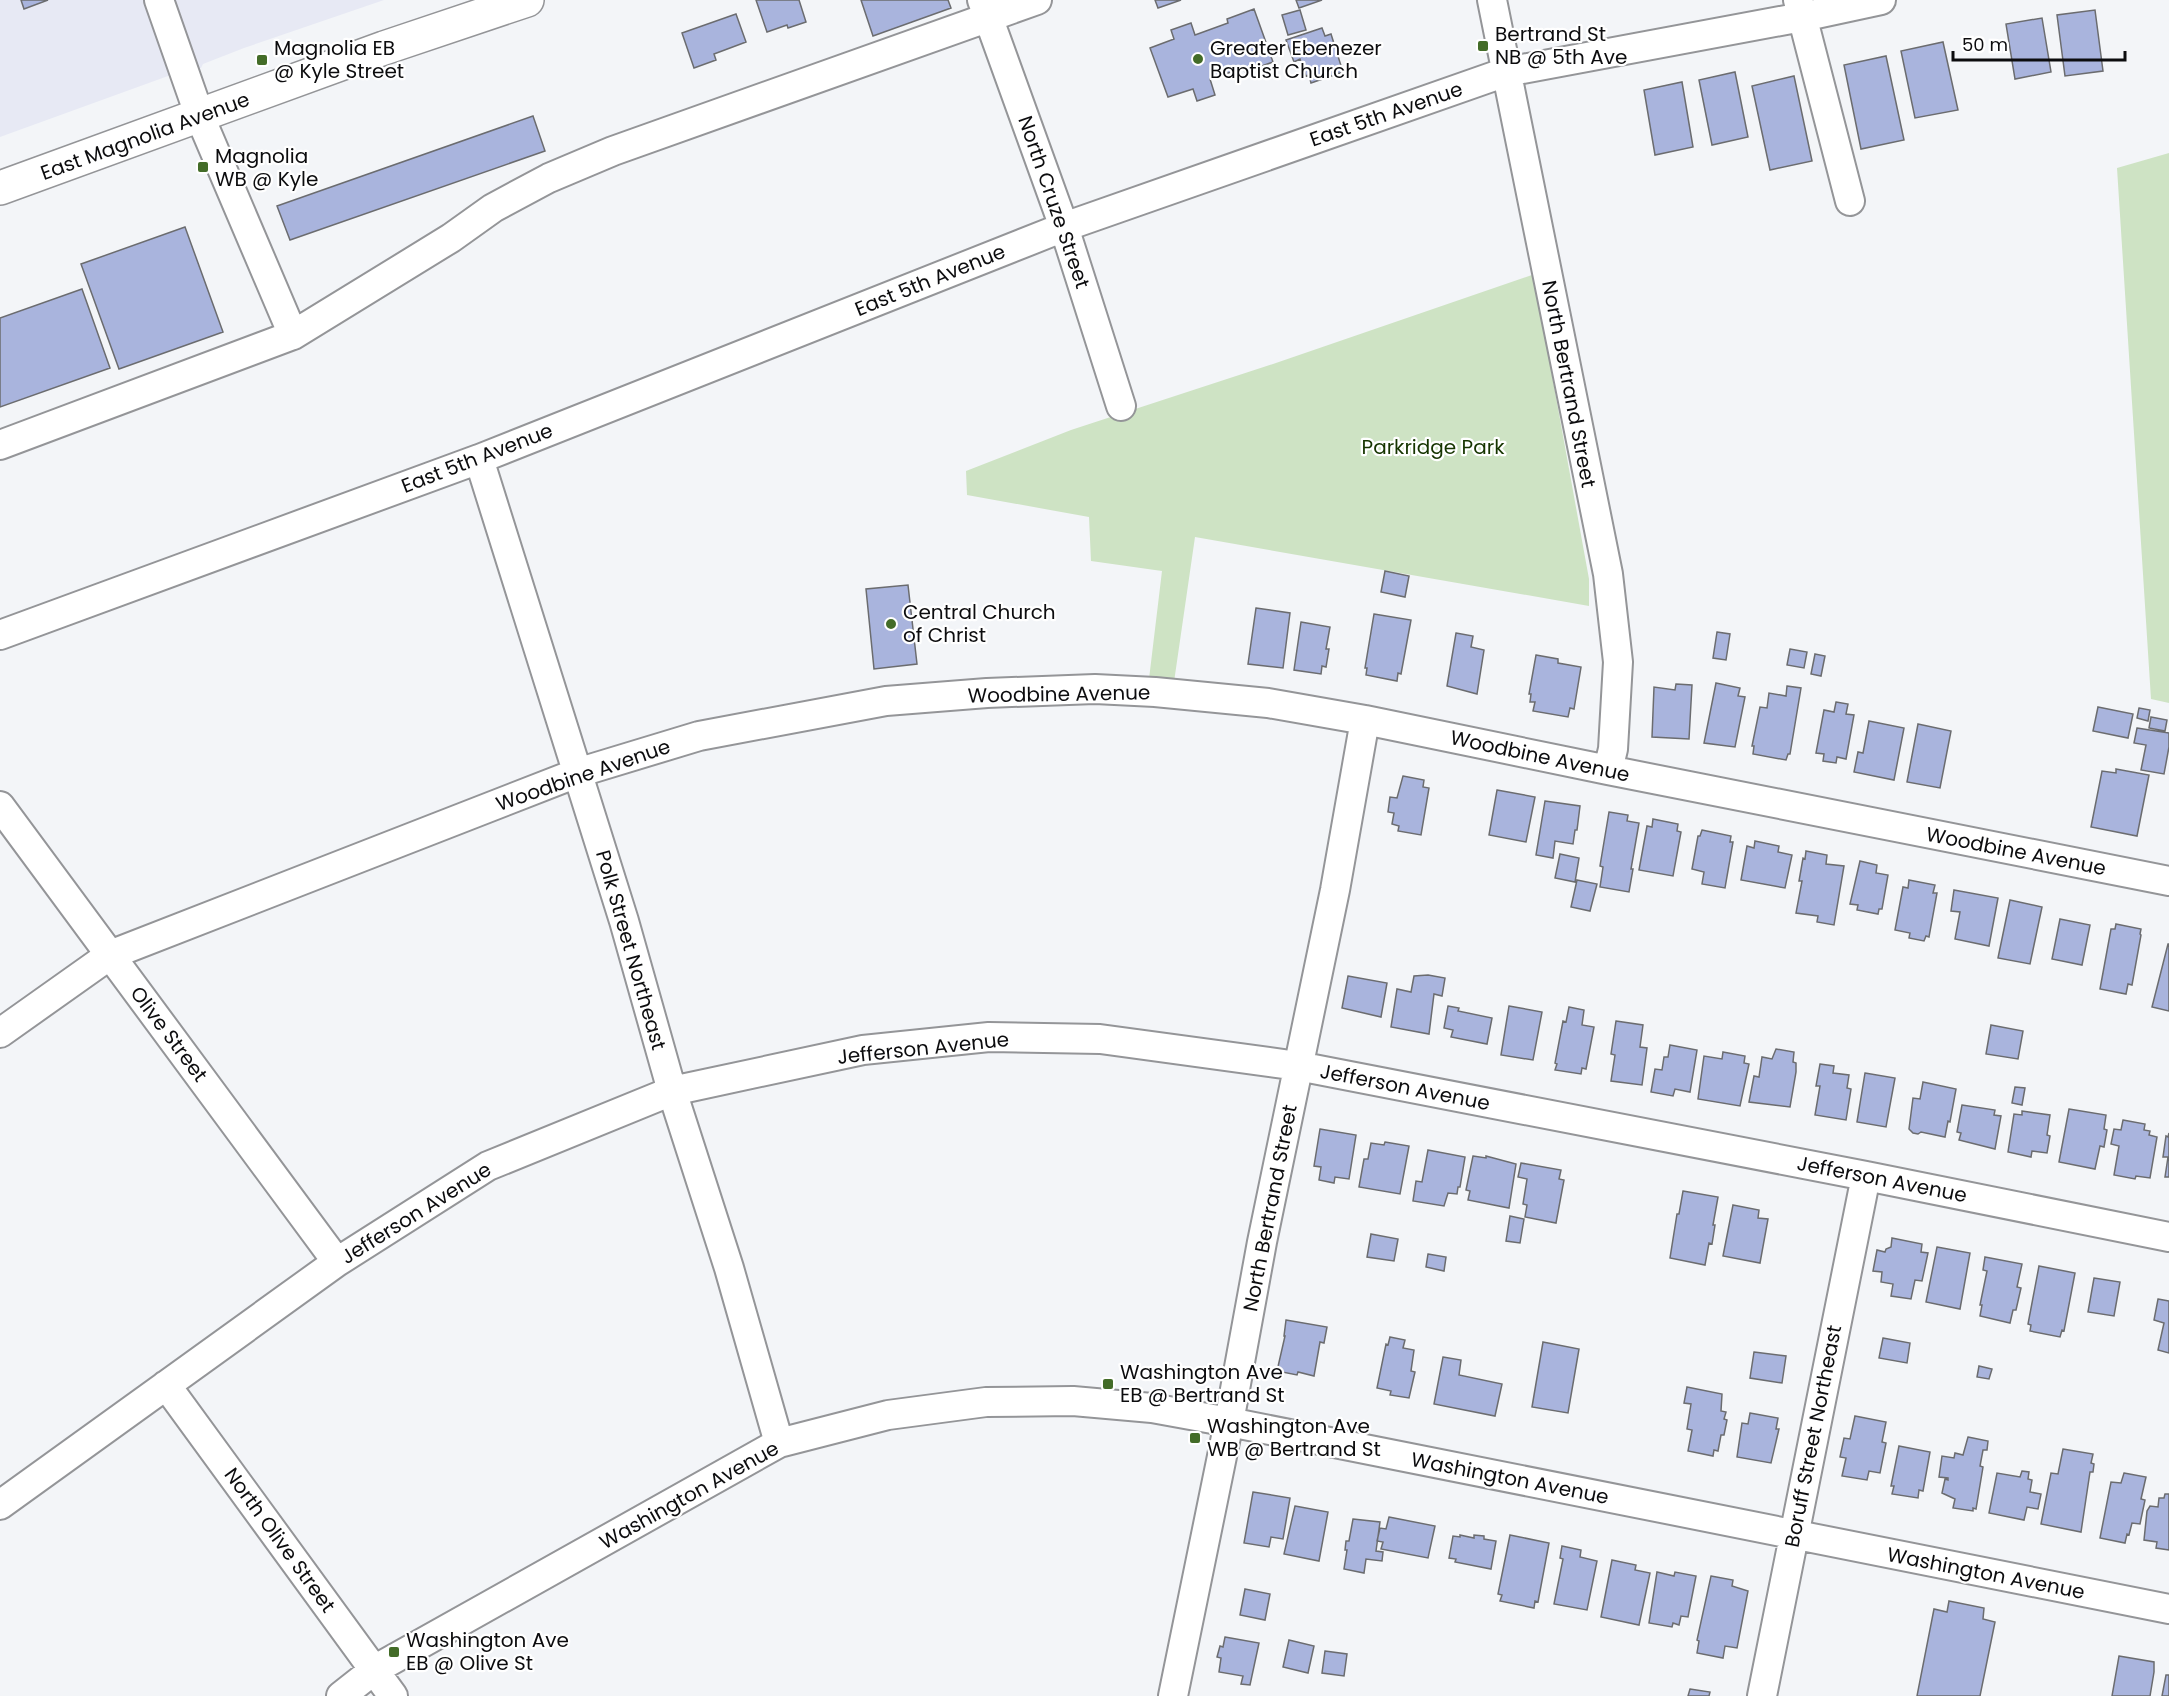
<svg xmlns="http://www.w3.org/2000/svg" width="2169" height="1696" font-family="Poppins,sans-serif">
<style>
.built{fill:#e7e9f4}
.green{fill:#cee3c4}
.building{fill:#a9b4dd;stroke:#6b6c6f;stroke-width:1.5}
.lines{fill:none;stroke-linecap:round;stroke-linejoin:round}
.minor-casing{stroke:#949598;stroke-width:32}
.major-casing{stroke:#949598;stroke-width:36}
.minor{stroke:#fff;stroke-width:28}
.major{stroke:#fff;stroke-width:33}
.poi-dot{fill:#436c28;stroke:#fff;stroke-width:2}
.labels{text-anchor:middle;stroke-width:4.5;stroke-linejoin:round;paint-order:stroke}
.poi-label{font-size:20px;fill:#0c0c0e;stroke:#fff;text-anchor:start}
.street-label{font-size:20px;fill:#0c0c0e;stroke:#fff}
.park-label{font-size:20px;fill:#163500;stroke:#fff}
</style>
<rect width="100%" height="100%" fill="#f3f5f8"/>
<path class="built" d="M0 0H384L244 48 203 64 201 68 172 77 168 76 0 137Z"/>
<path class="green" d="M2169 153V703L2151 699 2117 168Z
M1532 275 1536 287 1589 579V606L1195 537 1174 682 1149 679 1162 571 1091 561 1089 517 967 495 966 471 1071 430 1273 364Z"/>
<path class="building" d="M21 0H48L24 9Z
M756 0H799L806 22 788 28 787 25 767 32Z
M861 0H948L951 8 873 36Z
M1155 0H1181L1158 8Z
M1296 0H1322L1299 8Z
M1254 9 1273 62 1245 72 1243 68 1210 79 1215 95 1197 101 1193 89 1168 97 1150 48 1174 39 1171 30 1191 23 1195 35 1228 23 1227 19Z
M1300 10 1306 30 1288 35 1282 15Z
M2095 10 2103 71 2065 76 2057 15Z
M736 14 746 42 714 54 716 60 694 68 682 33Z
M2042 18 2051 72 2015 79 2006 24Z
M1322 28 1325 36 1331 34 1343 72 1311 83 1309 75 1306 76 1300 59 1294 62 1286 40Z
M1943 42 1958 110 1915 118 1901 51Z
M1886 56 1904 140 1861 149 1844 65Z
M1735 72 1748 137 1712 145 1699 80Z
M1794 76 1812 161 1770 170 1752 86Z
M1682 82 1693 147 1655 155 1644 90Z
M533 116 545 151 290 240 277 206Z
M185 227 223 332 119 369 81 264Z
M82 289 110 368 0 407V318Z
M1385 571 1409 576 1405 597 1381 592Z
M908 585 917 664 874 669 866 589Z
M1256 608 1290 613 1283 668 1248 664Z
M1374 614 1411 620 1401 674 1398 673 1397 681 1366 675 1367 668H1365Z
M1301 622 1330 627 1326 649H1329L1326 667 1322 666 1321 674 1294 670Z
M1717 632 1730 634 1726 660 1713 658Z
M1456 633 1473 636 1471 647 1484 650 1477 694 1447 686Z
M1790 649 1807 652 1804 668 1787 665Z
M1815 654 1825 656 1821 676 1811 674Z
M1536 655 1558 659V663L1581 667 1574 709 1570 708 1568 717 1533 711 1535 702H1530L1531 694H1529Z
M1716 683 1740 688 1738 696 1745 697 1735 747 1704 743Z
M1676 684 1692 685 1689 739 1652 737 1654 687 1675 690Z
M1787 686 1801 688 1790 754H1788L1786 760 1753 754 1754 746H1752L1760 707 1767 708 1769 693 1786 696Z
M1836 702 1848 704 1846 714 1854 715 1846 759 1837 757 1836 763 1823 761 1824 754 1816 753 1824 710 1834 712Z
M2098 707 2133 714 2128 738 2093 731Z
M2139 708 2150 710 2148 721 2137 718Z
M2151 717 2167 720 2165 731 2149 728Z
M1869 721 1904 728 1894 780 1854 772 1858 752 1863 753Z
M1918 724 1951 731 1940 788 1907 782Z
M2137 728 2169 733V747L2164 774 2141 770 2146 745 2134 743Z
M2116 769 2149 775 2137 836 2091 827 2102 771 2116 773Z
M1403 776 1424 780 1423 787 1429 788 1421 835 1398 831 1399 826 1392 824 1394 813 1388 812 1390 797 1397 798Z
M1497 790 1535 797 1526 842 1489 835Z
M1545 801 1580 806 1577 830H1575L1573 844 1555 841 1553 858 1536 855Z
M1609 812 1628 815 1627 821 1639 823 1631 869H1633L1629 892 1600 887 1603 867 1600 866Z
M1653 819 1678 824 1677 831 1681 832 1673 876 1639 870 1647 826 1652 827Z
M1702 830 1731 836 1730 842H1733L1725 888 1702 884 1704 872 1692 869 1698 836H1700Z
M1755 841 1779 846 1778 852 1792 855 1785 888 1741 880 1747 846 1754 848Z
M1806 851 1827 855 1826 864 1844 866 1834 925 1817 922 1818 916 1796 913 1802 881H1799L1803 858 1805 859Z
M1560 854 1579 858 1575 882 1555 878Z
M1860 861 1877 865 1876 873 1888 875 1882 909H1879L1878 914 1857 910 1858 905 1850 904Z
M1577 880 1597 884 1590 911 1571 907Z
M1909 880 1935 885 1933 893H1937L1929 937 1926 936 1924 941 1909 938 1910 933 1895 930 1903 887 1908 888Z
M1954 890 1998 898 1989 946 1955 939 1960 912 1951 911Z
M2010 900 2042 907 2030 964 1998 958Z
M2060 919 2090 925 2082 965 2052 959Z
M2116 924 2141 929 2140 934 2141 935 2132 985 2128 984 2126 994 2100 989 2111 929H2115Z
M2168 944H2169V1011L2152 1007Z
M1428 975 1445 978 1442 996 1434 994 1429 1034 1391 1027 1397 989 1411 992 1414 976Z
M1348 976 1387 983 1381 1017 1342 1008Z
M1448 1006 1459 1008 1458 1011 1492 1018 1487 1044 1451 1037 1453 1030 1444 1028Z
M1509 1006 1542 1012 1533 1060 1501 1055Z
M1569 1007 1584 1010 1582 1025 1594 1027 1586 1069 1582 1068 1581 1074 1555 1070 1557 1064 1555 1063 1563 1021 1566 1022Z
M1616 1021 1643 1025 1640 1047 1647 1048 1642 1085 1611 1081 1615 1055 1611 1054Z
M1991 1025 2023 1031 2018 1059 1986 1054Z
M1670 1045 1697 1050 1690 1092 1675 1089 1673 1096 1651 1092 1655 1069 1662 1070 1664 1057H1668Z
M1776 1049 1794 1052 1793 1062 1796 1063V1072L1790 1107 1749 1102 1754 1076 1759 1077 1762 1057 1772 1059Z
M1723 1052 1745 1056 1744 1063 1749 1064 1740 1106 1698 1099 1704 1056 1722 1059Z
M1820 1064 1834 1066 1833 1073 1849 1075 1847 1088 1851 1089 1846 1120 1815 1115 1820 1086H1816Z
M1865 1073 1895 1078 1886 1127 1857 1122Z
M1923 1082 1956 1089 1950 1122 1948 1121 1945 1137 1921 1132 1918 1134 1913 1133 1909 1129 1913 1098 1920 1099Z
M2015 1087 2025 1088 2022 1105 2012 1103Z
M1962 1105 1995 1110 1994 1115 2001 1116 1995 1149 1959 1140 1961 1133 1957 1132Z
M2069 1109 2106 1115 2104 1129 2107 1130 2104 1147 2100 1146 2095 1169 2059 1162Z
M2022 1111 2050 1115 2047 1135 2050 1136 2047 1153 2032 1151 2031 1157 2008 1152 2014 1114 2022 1115Z
M2123 1120 2145 1124 2144 1130 2150 1131 2149 1135 2157 1137 2150 1178 2136 1176 2135 1179 2114 1175 2119 1146 2111 1144 2114 1129 2121 1130Z
M1320 1129 1356 1135 1349 1179 1335 1177 1334 1183 1319 1180 1321 1167 1314 1166Z
M2169 1133V1177H2165L2168 1157H2163L2166 1136 2168 1137Z
M1385 1142 1409 1146 1400 1194 1359 1187 1364 1159H1368L1371 1143 1384 1145Z
M1428 1150 1465 1157 1460 1187H1458L1457 1194 1448 1193 1444 1206 1413 1201 1416 1181 1422 1182Z
M1473 1156 1486 1158V1156L1516 1164 1509 1208 1468 1200 1470 1191 1466 1190Z
M1521 1163 1561 1170 1559 1179 1564 1180 1556 1223 1525 1217 1527 1205 1523 1204 1527 1179 1518 1177Z
M1683 1191 1718 1197 1713 1225H1715L1712 1244 1709 1243 1705 1265 1670 1258 1677 1214H1679Z
M1733 1205 1759 1210 1758 1218 1768 1219 1760 1263 1723 1256Z
M1510 1216 1524 1219 1520 1243 1506 1241Z
M1371 1234 1398 1239 1394 1261 1367 1257Z
M1892 1238 1922 1244 1921 1252 1928 1253 1922 1281 1915 1280 1911 1299 1891 1296 1893 1284 1881 1282 1882 1272 1873 1271 1877 1250 1885 1252 1886 1249 1891 1247Z
M1937 1247 1970 1253 1960 1309 1926 1302Z
M1428 1254 1446 1257 1444 1271 1426 1267Z
M1985 1257 2022 1264 2017 1287 2021 1288 2016 1310H2013L2010 1323 1980 1316 1982 1305H1980L1987 1271 1983 1270Z
M2039 1266 2075 1273 2064 1331 2062 1330 2060 1337 2030 1331 2031 1325 2028 1324Z
M2094 1278 2120 1282 2114 1316 2088 1312Z
M2158 1299 2169 1301V1353L2158 1350 2164 1323 2154 1320Z
M1286 1320 1327 1327 1324 1343 1320 1342 1314 1376 1298 1372 1297 1375 1277 1371 1285 1336H1284Z
M1390 1337 1405 1340 1403 1348 1414 1350 1411 1371 1415 1372 1409 1398 1390 1395 1391 1391 1377 1388 1386 1344 1388 1345Z
M1883 1338 1910 1343 1907 1363 1879 1358Z
M1543 1342 1579 1349 1568 1413 1532 1407Z
M1754 1352 1786 1356 1782 1383 1750 1378Z
M1443 1357 1461 1360 1459 1375 1502 1384 1495 1416 1434 1404Z
M1979 1366 1992 1369 1989 1379 1977 1377Z
M1687 1387 1722 1394 1721 1411 1726 1412 1724 1419 1727 1420 1724 1435H1721L1718 1451 1714 1450 1713 1456 1688 1451 1692 1430 1687 1429 1691 1404 1684 1403Z
M1750 1413 1778 1418 1776 1429H1779L1771 1463 1737 1457 1742 1423 1748 1424Z
M1855 1416 1886 1422 1882 1442 1886 1443 1880 1473 1869 1471 1867 1480 1842 1476 1846 1458 1840 1457 1844 1438 1850 1439Z
M1968 1437 1988 1441 1987 1450H1983L1980 1466 1983 1467 1976 1509 1973 1508V1511L1953 1508 1955 1499 1942 1493 1945 1479 1948 1480V1478L1939 1477 1942 1456 1954 1458 1955 1453 1963 1455Z
M1899 1446 1930 1452 1923 1491 1919 1490 1918 1498 1892 1494 1894 1486H1891Z
M2063 1449 2093 1454 2091 1463 2094 1464 2093 1472H2090L2081 1532 2041 1524 2051 1473 2058 1474Z
M2022 1471 2029 1472 2028 1479 2032 1480 2030 1492 2041 1494 2038 1509 2027 1507 2024 1520 1989 1513 1997 1473 2020 1477Z
M2124 1473 2146 1477 2141 1499 2145 1500 2140 1524 2132 1523 2129 1535 2127 1534 2125 1543 2100 1538 2111 1482 2121 1483Z
M1253 1492 1290 1498 1283 1539 1271 1537 1269 1547 1244 1543Z
M2165 1494H2169V1550L2156 1548 2157 1542 2144 1540 2147 1511 2150 1506 2158 1507 2159 1498H2164Z
M1295 1506 1328 1512 1319 1561 1284 1554Z
M1389 1517 1435 1526 1428 1558 1381 1549 1383 1542 1377 1541 1380 1528 1386 1529Z
M1353 1519 1380 1522 1376 1551 1383 1552 1382 1561 1366 1559 1364 1573 1344 1569 1347 1550H1345L1346 1541H1349Z
M1460 1535 1474 1538V1535L1484 1536V1539L1496 1541 1491 1569 1455 1562 1456 1559 1449 1558 1453 1536 1460 1537Z
M1510 1535 1549 1543 1538 1602 1535 1601 1534 1608 1500 1601 1502 1595 1498 1594Z
M1562 1546 1581 1550 1580 1557 1597 1561 1587 1610 1554 1604 1563 1559 1560 1558Z
M1612 1560 1636 1565 1635 1570 1650 1573 1639 1625 1601 1617Z
M1657 1572 1674 1576 1675 1572 1696 1576 1688 1617 1681 1616 1679 1625 1673 1623 1672 1627 1649 1623Z
M1711 1576 1733 1580 1732 1586 1748 1591 1737 1648 1725 1646 1723 1658 1697 1653 1699 1641 1697 1640Z
M1245 1589 1270 1594 1265 1620 1240 1615Z
M1949 1601 1984 1608 1983 1619 1995 1622 1980 1696H1917L1934 1609 1947 1612Z
M1225 1637 1259 1643 1250 1685 1241 1684 1243 1676 1219 1672 1221 1658 1217 1657 1220 1646 1223 1647Z
M1289 1640 1314 1646 1308 1673 1283 1667Z
M1325 1651 1347 1654 1344 1676 1322 1673Z
M2119 1656 2154 1662V1672L2150 1696H2112Z
M2166 1675H2169V1696H2162Z
M1690 1689 1710 1692 1709 1696H1688Z"/>
<g class="lines">
<g class="minor-casing">
<path id="minor" d="M159 0 200 117 293 335
M982 0 1064 227 1121 406
M1492 0 1608 574 1618 662 1613 749 1608 770
M1798 0 1850 201
M0 445 293 335 451 238 493 208 549 178 613 151 1037 0
M479 459 624 921 672 1091 729 1268 779 1443
M0 635 479 459 1064 227 1506 72 1802 17 1881 0
M0 806 337 1262
M0 1033 110 955 577 773 699 736 886 701 987 693 1095 689 1155 692 1268 703 1365 720 1608 770 2169 881
M166 1385 393 1696
M0 1505 337 1262 488 1166 672 1091 863 1050 989 1037 1100 1039 1298 1066 1866 1176 2169 1237
M341 1696 374 1670 779 1443 888 1415 986 1402 1073 1401 1152 1408 1229 1422 2169 1609
M1173 1696 1229 1422 1262 1242 1335 890 1365 720
M1762 1696 1866 1176"/>
</g>
<g class="major-casing">
<path id="major" d="M0 188 384 48 527 0"/>
</g>
<use href="#minor" class="minor"/>
<use href="#major" class="major"/>
</g>
<g class="poi-dot">
<rect x="1477" y="40" width="12" height="12" rx="3"/>
<circle cx="1198" cy="59" r="6"/>
<rect x="256" y="54" width="12" height="12" rx="3"/>
<rect x="197" y="161" width="12" height="12" rx="3"/>
<circle cx="891" cy="624" r="6"/>
<rect x="1102" y="1378" width="12" height="12" rx="3"/>
<rect x="1189" y="1432" width="12" height="12" rx="3"/>
<rect x="388" y="1646" width="12" height="12" rx="3"/>
</g>
<g class="labels">
<g class="poi-label">
<text x="1495" y="41">Bertrand St<tspan x="1495" dy="23">NB @ 5th Ave</tspan></text>
<text x="274" y="55">Magnolia EB<tspan x="274" dy="23">@ Kyle Street</tspan></text>
<text x="1210" y="55">Greater Ebenezer<tspan x="1210" dy="23">Baptist Church</tspan></text>
<text x="215" y="163">Magnolia<tspan x="215" dy="23">WB @ Kyle</tspan></text>
<text x="903" y="619">Central Church<tspan x="903" dy="23">of Christ</tspan></text>
<text x="1120" y="1379">Washington Ave<tspan x="1120" dy="23">EB @ Bertrand St</tspan></text>
<text x="1207" y="1433">Washington Ave<tspan x="1207" dy="23">WB @ Bertrand St</tspan></text>
<text x="406" y="1647">Washington Ave<tspan x="406" dy="23">EB @ Olive St</tspan></text>
</g>
<g class="street-label">
<text transform="translate(1386 114) rotate(-19)" y="7">East 5th Avenue</text>
<text transform="translate(145 136) rotate(-20)" y="7">East Magnolia Avenue</text>
<text transform="translate(1054 202) rotate(71)" y="7">North Cruze Street</text>
<text transform="translate(930 280) rotate(-22)" y="7">East 5th Avenue</text>
<text transform="translate(1569 384) rotate(79)" y="7">North Bertrand Street</text>
<text transform="translate(477 458) rotate(-21)" y="7">East 5th Avenue</text>
<text transform="translate(1059 694) rotate(-1)" y="7">Woodbine Avenue</text>
<text transform="translate(1540 756) rotate(12)" y="7">Woodbine Avenue</text>
<text transform="translate(583 775) rotate(-19)" y="7">Woodbine Avenue</text>
<text transform="translate(2016 851) rotate(11)" y="7">Woodbine Avenue</text>
<text transform="translate(631 950) rotate(74)" y="7">Polk Street Northeast</text>
<text transform="translate(169 1034) rotate(53)" y="7">Olive Street</text>
<text transform="translate(923 1048) rotate(-6)" y="7">Jefferson Avenue</text>
<text transform="translate(1405 1087) rotate(11)" y="7">Jefferson Avenue</text>
<text transform="translate(1882 1179) rotate(11)" y="7">Jefferson Avenue</text>
<text transform="translate(1270 1208) rotate(-79)" y="7">North Bertrand Street</text>
<text transform="translate(416 1213) rotate(-32)" y="7">Jefferson Avenue</text>
<text transform="translate(1813 1436) rotate(-79)" y="7">Boruff Street Northeast</text>
<text transform="translate(1510 1478) rotate(11)" y="7">Washington Avenue</text>
<text transform="translate(689 1495) rotate(-29)" y="7">Washington Avenue</text>
<text transform="translate(280 1540) rotate(54)" y="7">North Olive Street</text>
<text transform="translate(1986 1573) rotate(11)" y="7">Washington Avenue</text>
</g>
<g class="park-label">
<text x="1433" y="454">Parkridge Park</text>
</g>
</g>
<path d="M1953 51v9h172v-9" fill="none" stroke="#0c0c0e" stroke-width="3"/>
<text x="1962" y="51" font-size="18" fill="#0c0c0e" stroke="#ffffff" stroke-width="4.5" paint-order="stroke">50 m</text>
</svg>
